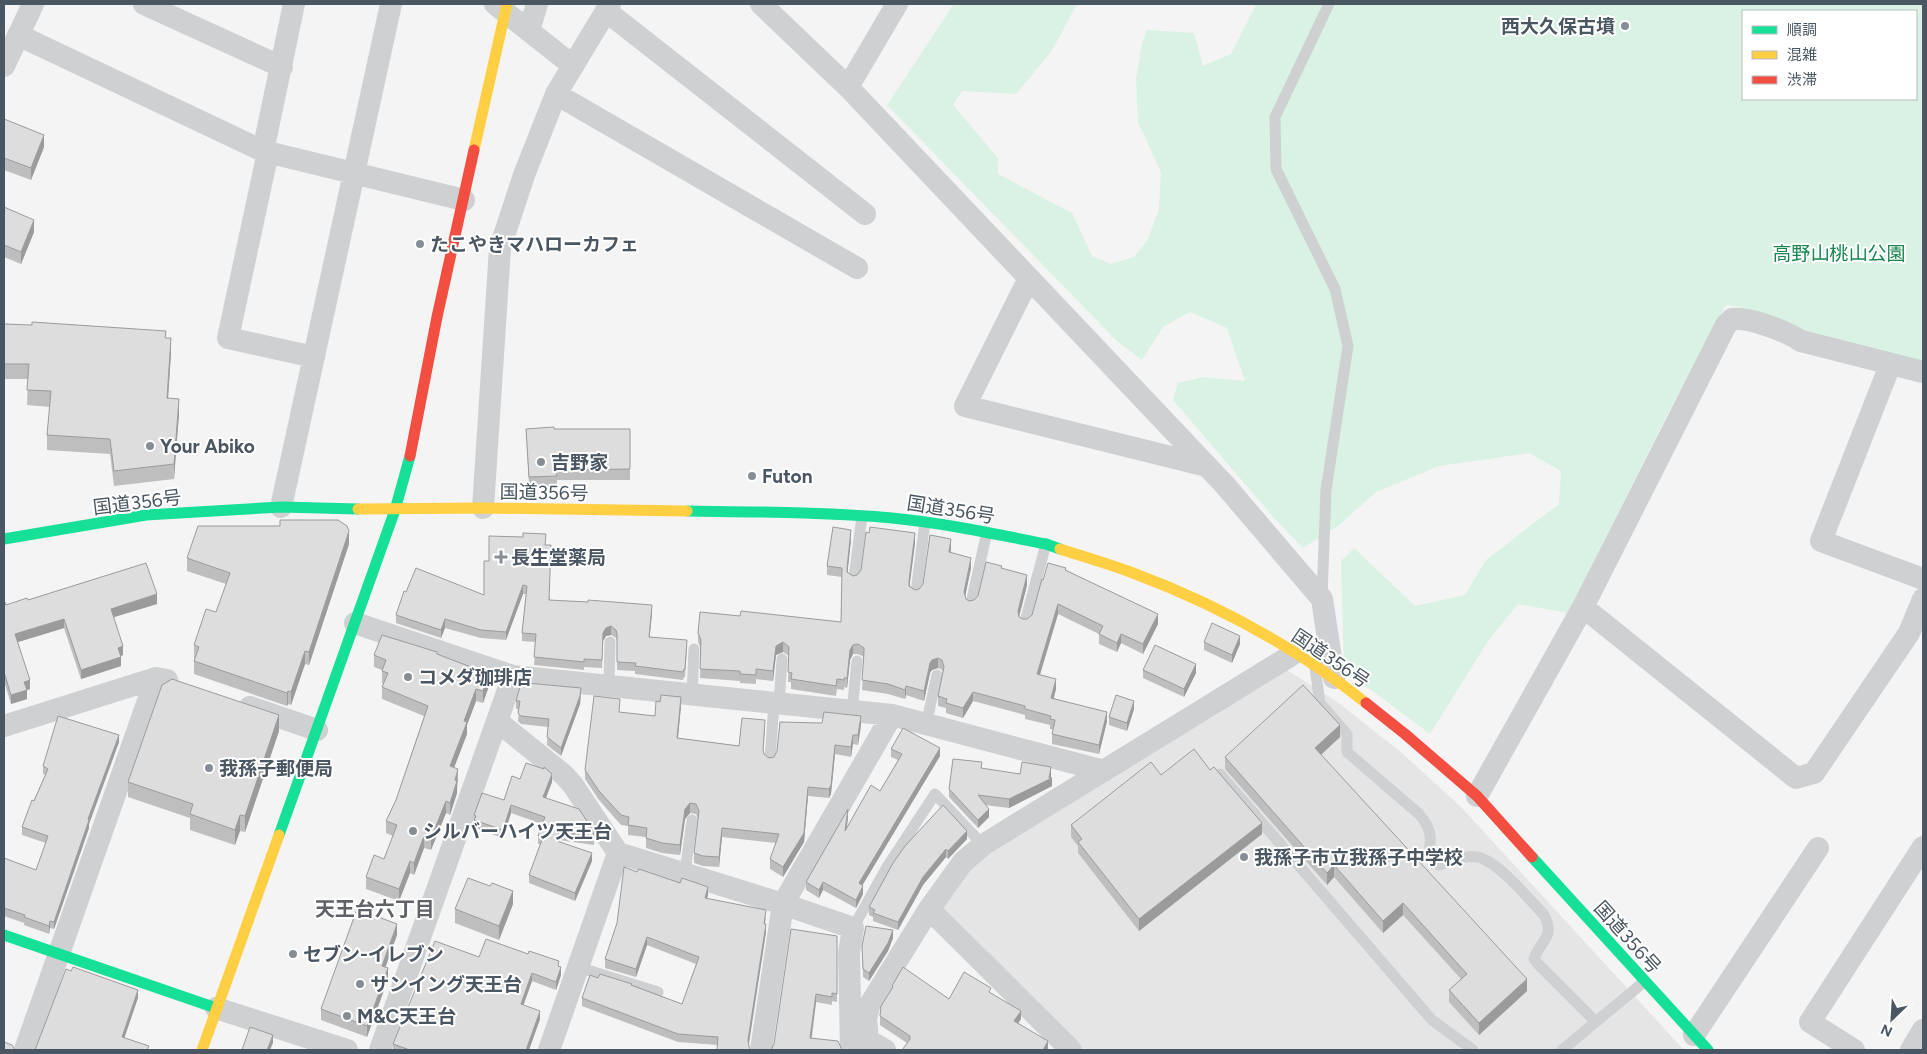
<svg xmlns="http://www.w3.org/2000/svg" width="1927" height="1054" font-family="Figtree,'Noto Sans JP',sans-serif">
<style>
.education{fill:#e6e5e6}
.green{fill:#d9f2e3;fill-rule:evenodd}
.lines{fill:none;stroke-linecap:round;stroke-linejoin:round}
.lane{stroke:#ced0d2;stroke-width:11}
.street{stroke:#ced0d2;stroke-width:22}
.fast{stroke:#16e098;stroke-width:11}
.slow{stroke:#ffcf43;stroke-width:11}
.jam{stroke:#f24e42;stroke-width:11}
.wall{fill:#bebebf}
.shaded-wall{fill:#9b9b9b}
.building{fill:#ddddde;stroke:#9b9b9b}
.poi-dot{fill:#868d94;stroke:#fff;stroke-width:2}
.labels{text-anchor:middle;stroke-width:4;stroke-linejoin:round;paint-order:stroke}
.poi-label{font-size:19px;font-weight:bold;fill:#4a5661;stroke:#fff;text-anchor:start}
.park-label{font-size:19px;fill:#17864f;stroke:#fff}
.street-label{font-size:19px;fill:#4a5661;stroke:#fff}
.neighbourhood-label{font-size:20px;font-weight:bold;fill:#5f6368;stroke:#fff}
</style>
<rect width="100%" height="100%" fill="#f4f4f4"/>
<path class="education" d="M1287 670 1336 701 1402 753 1461 807 1684 1050H1082L945 916 943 902 968 867Z"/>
<path class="green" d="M954 4H1077L1051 52 1016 94 962 91 953 105 998 158V174L1072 213 1092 256 1111 264 1134 257 1147 241 1159 210 1161 172 1138 122 1136 78 1142 44 1147 30 1194 33 1203 66 1231 54 1255 7 1254 4H1923V364L1863 350 1740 312 1741 307 1726 305 1667 415 1568 613 1518 604 1488 641 1430 734 1344 670 1341 561 1354 548 1415 606 1465 595 1486 560 1559 504 1561 471 1529 453 1439 466 1376 492 1338 526 1303 548 1276 520 1173 400 1178 383 1204 377 1245 381 1227 328 1190 312 1163 327 1142 360 1118 342 887 105ZM1743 11H1916V99H1743Z"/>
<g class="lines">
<path class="lane" d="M854 578 862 516
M916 592 925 522
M1322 597 1326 490 1348 346 1335 289 1276 169 1275 117 1329 4
M971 603 987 532
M1025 622 1046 544
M1315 668 1320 703 1347 734V752L1419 814C1430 827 1433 837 1428 854L1439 865C1451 861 1465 855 1477 857 1497 860 1530 900 1544 915 1556 938 1540 940 1534 959L1537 963 1596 1022
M609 686 610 642
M692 695 694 649
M779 704 782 659
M852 712 857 661
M926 725 937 675
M770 760 774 703
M1220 774 1432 1020 1473 1050
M685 873 692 820
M853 928 887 867 935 794 983 845
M578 967 658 992
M1562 1050 1645 981"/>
<path class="street" d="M144 4 282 67
M495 4 572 65
M610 4 606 11 865 214
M761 4 848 87 1224 484 1322 599 1334 678
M529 31 537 4
M18 35 263 151 464 200
M4 66 33 4
M848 87 897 4
M556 94 857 268
M263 151 294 4
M268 152 228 338 314 357
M1029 278 965 406 1207 466
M1890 365 1821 541 1923 579
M281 507 391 4
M483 508 500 248 524 175 556 94 606 11
M1583 607 1796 778 1814 773 1909 633 1923 599
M355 623 513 676 892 715 1104 771
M250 707 317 730
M497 721 564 775 573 785 618 853 549 1050
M4 726 156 678 167 680
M1477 796 1583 607 1726 325 1732 319C1749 317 1786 331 1801 341L1923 372
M618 853 783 904 853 928 849 953 851 1050
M929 909 1071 1050
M216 1008 347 1050
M1694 1035 1818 848
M25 1050 156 678
M380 1050 513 676
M761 1050 783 904 892 715
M885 1050 868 1040 866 1019 869 1006 929 909 963 862 983 845 1295 653
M1854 1050 1810 1022 1923 847
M1911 1050 1923 1030"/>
<path class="fast" d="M687 511C756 512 824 512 892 518 944 523 995 534 1046 544L1060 549
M4 539 146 515 281 507 358 509
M279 835 395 510 410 456
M1532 857 1708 1050
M4 935 216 1008"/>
<path class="slow" d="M474 150 507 4
M358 509 483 508 687 511
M1060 549C1085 557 1109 564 1133 573 1216 604 1297 648 1366 703
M202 1050 279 835"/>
<path class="jam" d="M410 456 437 317 474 150
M1366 703 1405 734 1477 796 1532 857"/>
</g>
<path class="wall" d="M4 119 44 147 31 180 4 170Z
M4 207 34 232 21 264 4 257Z
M4 324 166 338 171 353 168 398 179 414 174 479 114 486 110 454 47 450V435L50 407 27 405 28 379H4Z
M526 429H630V480H557V486L529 488Z
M851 540 847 572 853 576 857 575 915 543 909 585 915 590 919 589 951 548V553L971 568 965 596 966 599 969 601 974 600 1002 569 1027 585 1019 616V617L1023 619H1027L1032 615 1043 580 1066 570 1158 624 1143 654 1121 643 1117 652 1099 644V634L1058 614 1040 675 1056 689 1054 698 1107 721 1099 754 1052 744V734L1053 729H1050V725L1025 719V715L973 701 963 718 946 713V708L938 706V696L943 672 942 670 938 668 932 670 930 673 924 701 906 695 905 699 888 694 862 690 864 657 858 654H853L850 660 847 688 844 687V690L837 689 836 696 791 689V682H788L789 656 783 652 776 655 773 681 756 679V684L740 683V681L700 678 701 649 698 642V633L740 616 841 622 842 577 827 575V566Z
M349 544 309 665 305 664 291 705 288 704 287 706 194 674V661L195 659 194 658V645L216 612 226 584 187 571V558Z
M545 545 550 600 652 613 649 637 687 648 685 677H684L683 680 635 674V671L617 670V641L616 638 611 635 606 636 603 641 602 668 584 667V670L534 665 536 642 522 641V633L526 594H523L506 640 481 638 445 628 441 638 396 623V615L406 592 484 595 489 561Z
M4 600 6 605 28 600 157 604 114 617 123 655 121 656V666L81 679 64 628 18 642 30 689 27 690V699L11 704 4 681Z
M1204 642 1240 644 1232 663 1204 650Z
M374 655H437L489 686 483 703 476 701 467 725V734L454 768 458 781 457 784V793L450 815 446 813 431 850 424 848 414 875 410 873 399 901 366 889V877L384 859 393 836 386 833V821L396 800 424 716 382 699V687L384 684 382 683V670L374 667Z
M1143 670 1196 673 1184 697 1143 678Z
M581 696 580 704 561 756 547 745 548 727 521 724 518 721 519 709H516V701Z
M681 706 678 738 739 746 765 730 763 752 764 754 769 758 774 757 861 725 858 745 853 744 851 757 835 754 831 794 829 798 808 796 804 842 783 877 770 869V859L776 843 722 837 719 867 703 866 694 863V853L698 819 696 814 690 813 685 819 680 855 662 853 646 848V837L628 835V826L621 825 599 800 585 779V770L619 712 655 716Z
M1134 709 1127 731 1109 725V717Z
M279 731 245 832 240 831 235 845 190 830V818L128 797V782Z
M1340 737 1321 755 1527 991 1479 1035 1449 1002V990L1461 979 1403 915 1383 933 1334 877 1327 885 1225 769V757Z
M119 742 89 824V828L54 929 50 928 49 934 24 925V923L4 916V858L36 870 46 843 22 835V827L45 775 43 774V766Z
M891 749 940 756 862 885 863 894 856 908 823 890 819 898 806 890V882L848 817 847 828 880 791 898 760 891 757Z
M982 769 1020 774 1051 775V778L1052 786 1009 808 985 805 989 817 978 828 949 797V789Z
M1161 775 1262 834 1139 931 1078 853V846L1071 837V825Z
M520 779 552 782 546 798 594 836V845L559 840V841L592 861 575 901 529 883V875L540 844H538V836L542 824 511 813 503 838 474 828V815L504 800Z
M967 839 948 859 946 857 923 885 898 930 873 921V917L869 915V907L893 863Z
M708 895 707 898 766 918 765 924 766 932 749 1044 718 1045 678 1042 582 1006V998L598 978 632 985 682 1004 696 964 647 945 636 977 605 968V959Z
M513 904 499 940 455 923V909Z
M397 935 385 967 388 979 367 1037 321 1020V1009Z
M837 936V1002L832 1001V1005L816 1002 812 1038 771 1050Z
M893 938 888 951 869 981 863 977 862 946Z
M528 954 559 966 561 975 556 990 532 981 523 1005 540 1019 529 1050H393V1044L479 957Z
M892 986 949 999 991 993 1021 1019 1018 1023 1048 1050 907 1043 880 1025V1016L892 990Z"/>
<path class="shaded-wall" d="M44 135V147L31 180V168Z
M34 220V232L21 264V252Z
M171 338V353L167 414V398Z
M179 399V414L174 479V464Z
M851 530V540L847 578V568Z
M349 531V544L309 665V652Z
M915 533V543L909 591V581Z
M951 539V548L949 562V552Z
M971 558V568L964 602V592Z
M1027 575V585L1018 621V611Z
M523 585V594L506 640V632Z
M157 594V604L111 618V609Z
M1058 604V614L1037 684V674Z
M652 605V613L649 645V637Z
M1158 614V624L1143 654V644Z
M64 619V628L15 643V634Z
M445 619V628L441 638V630Z
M611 626V635L606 636 603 641 602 668 603 633 606 628Z
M1121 634V643L1117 652V643Z
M1240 636V644L1232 663V655Z
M783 642V652L776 655 773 681V671L776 646Z
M853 645V654L850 660 847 688V678L850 650Z
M123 646V655L118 657V648Z
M305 651V664L291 705V692Z
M121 657V666L81 679V670Z
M938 658V668L932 670 930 673 924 701V691L930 663 932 660Z
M1196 664V673L1184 697V689Z
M489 674V686L483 703V691Z
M1056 679V689L1051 707V698Z
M30 680V689L27 690V699L11 704V695L24 682Z
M906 686V695L905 699V690Z
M581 688 580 704 561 756V748Z
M476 689V701L467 725V734L450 778V766L464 721Z
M288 691V704L287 706V693Z
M973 692V701L963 718V708Z
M681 697V706L677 747V738Z
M1134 701V709L1127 731V723Z
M1107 712V721L1099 754V745Z
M279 715V731L245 832V816Z
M861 716V725L858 745V735Z
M1340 725V737L1315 760V748Z
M119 735V742L89 824V828L54 929V922L88 819Z
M853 735V744L851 757V747Z
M835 745V754L831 794 829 798V789Z
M940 748V756L859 891V883Z
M1051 767V779L1052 778V786L1009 808V799Z
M458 769 457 793 450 815V803L455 780Z
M552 774V782L543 805V797Z
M808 787V796L804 842 783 877V867Z
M446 801V813L431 850V838Z
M690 803V813L685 819 680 855V845L685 809Z
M511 805V813L503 838V830Z
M848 809V817L845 839V831Z
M989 809V817L978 828V820Z
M240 815V831L235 845V830Z
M1262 823V834L1139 931V919Z
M722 828V837L719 867V857Z
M967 831V839L948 859V851Z
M424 836V848L414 875V863Z
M946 849V857L923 885 898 930V922L923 877Z
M592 853V861L575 901V893Z
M410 861V873L399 901V889Z
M1334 865V877L1327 885V873Z
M823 882V890L819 898V890Z
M863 886V894L856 908V900Z
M708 887V895L705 906V898Z
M513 891V904L499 940V926Z
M1403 903V915L1383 933V921Z
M50 921V928L49 934V926Z
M397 924V935L382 977V966Z
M766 924V932L748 1048V1040Z
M893 930V938L888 951 869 981V973Z
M647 937V945L636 977V969Z
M561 967V975L556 990V982Z
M388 968V979L367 1037V1026Z
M532 973V981L521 1012V1004Z
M1527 979V991L1479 1035V1023Z
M138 990V998L122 1045V1037Z
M816 994V1002L810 1046V1038Z
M540 1011V1019L529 1050H526Z
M1021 1011V1019L1014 1029V1021Z
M273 1035V1043L270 1050H267Z
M1048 1041V1050H1043Z"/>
<path class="building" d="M4 119 44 135 31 168 4 158Z
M4 207 34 220 21 252 4 245Z
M32 322 166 331 165 338H171L167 398 179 399 174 464 114 471 110 439 47 435 51 391 27 390 29 364H4V324L32 325Z
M554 427V429H630V469L556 470 557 476 529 477 526 429Z
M280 520H338L347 526 349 531 309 652 305 651 291 692 288 691 287 693 194 661 199 647 194 645 206 609 216 612 230 573 187 558 198 526H280Z
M833 527 851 530 847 568V572L853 576 857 575 861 570 866 532 869 533 870 527 915 533 909 581V586L915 590 919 589 923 584 930 535 951 539 949 552 971 558 964 592 966 599 969 601 974 600 978 596 986 562 1002 566 1001 568 1027 575 1018 611 1019 617 1023 619H1027L1032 615 1042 579 1043 580 1048 563 1066 568 1065 570 1158 614 1143 644 1121 634 1117 643 1099 634 1103 626 1058 604 1037 674 1056 679 1051 698 1107 712 1099 745 1052 734 1055 720 1050 719 1051 716 1025 709V706L973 692 963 708 946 703 947 699 938 696 944 667 942 660 938 658 932 660 930 663 924 691 906 686 905 690 888 684 862 680 864 652V648L858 644 853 645 850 650 847 678H844V680L837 679 836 686 791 679 792 673 788 672 789 647 783 642 776 646 773 671 756 669V675L740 674V671L700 669 701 640 698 633 700 612 740 616 741 611 841 622 842 568 827 566Z
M523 533 546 534 545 545H551L549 600 588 602V600L652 605 649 637 687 640 685 669H684L683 672 635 666 636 663 617 662V634L616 630 611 626 606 628 603 633 602 660 584 659V662L534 657 536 634 522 633 527 586 523 585 506 632 481 630 445 619 441 630 396 615 404 591 406 592 416 568 484 595V561H489V536L523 537Z
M146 563 157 594 111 609 123 646 118 648 121 657 81 670 64 619 15 634 30 680 24 682 27 690 11 695 4 672V600L6 605 27 598 28 600Z
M1212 623 1240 636 1232 655 1204 642Z
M382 635 437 652V654L489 674 483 691 476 689 464 721 467 722 450 766 458 769 455 780 457 781 450 803 446 801 431 838 424 836 414 863 410 861 399 889 366 877 374 855 384 859 397 825 386 821 396 800 428 706 382 687 388 673 382 671 386 660 374 655Z
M1155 645 1196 664 1184 689 1143 670Z
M172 679 279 715 245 816 240 815 235 830 190 814 193 804 128 782 162 685Z
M521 683H527L581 688 580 696 561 748 547 737 549 719 521 716 518 713 520 701H516Z
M1303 685 1340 725 1315 748 1527 979 1479 1023 1449 990 1467 974 1403 903 1383 921 1334 865 1327 873 1225 757Z
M661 695 681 697 677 738 739 746 742 718 765 720 763 750 764 754 769 758 774 757 777 751 780 722 822 723 824 712 861 716 858 735H853L851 747 835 745 831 785 829 789 808 787 804 833 783 867 770 859 779 834 722 828 719 857 703 856 694 853 699 811 696 804 690 803 685 809 680 845 662 843 646 838 647 828 628 825 629 817 621 815 599 791 585 770 594 696 620 699 619 712 655 716 656 701 660 702Z
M1116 695 1134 701 1127 723 1109 717Z
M58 716 119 735 88 819 89 820 54 922 50 921 49 926 24 917 25 915 4 908V858L36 870 48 836 22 827 32 800 34 801 48 769 43 766Z
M903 728 940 748 859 883 863 886 856 900 823 882 819 890 806 882 848 809 845 831 871 785 880 791 902 754 891 749Z
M1194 749 1210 770 1214 767 1262 823 1139 919 1078 842 1082 839 1071 825 1151 762 1161 775Z
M953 759 982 762 981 768 1020 774 1022 762 1051 767 1049 778H1052L1009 799 978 795 989 809 978 820 949 789Z
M526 763 544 769V767L552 774 543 797 579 809 592 829 594 836 559 832 557 841 592 853 575 893 529 875 543 837 538 836 545 817 511 805 503 830 474 820 476 816 474 815 482 793 504 800 512 776 520 779Z
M943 805 967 831 948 851 946 849 923 877 898 922 873 913 875 910 869 907 893 863 905 846Z
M624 867 637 872 639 869 680 883 682 878 708 887 705 898 766 910 764 924H766L748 1040 749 1047 751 1050H717L718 1037 678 1034 582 998 590 975 598 978 600 974 632 984 631 985 682 1004 699 957 647 937 636 969 605 959 617 923Z
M468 878 490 886 492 883 513 891 499 926 455 909Z
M357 909 397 924 382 966 388 968 367 1026 321 1009Z
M866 926 893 930 888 943 869 973 863 969 862 946Z
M791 929 837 936V994L832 993V997L816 994 810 1038 838 1041 842 1050H771L774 1044Z
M486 939 528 954 529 951 559 961 558 966 561 967 556 982 532 973 521 1004 540 1011 526 1050H410L393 1044 435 941 479 957Z
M73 967 138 990 122 1037 149 1046 147 1050H35L66 969 71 971Z
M903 967 949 999 964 972 991 988 989 992 1021 1011 1014 1021 1048 1041 1043 1050H902L910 1039V1036L880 1016 881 1006 893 987 892 986Z
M250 1027 273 1035 267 1050H242Z
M4 1042 12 1045 15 1050H4Z"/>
<g class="poi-dot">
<circle cx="1625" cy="26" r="5"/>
<circle cx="420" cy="244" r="5"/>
<circle cx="150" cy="446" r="5"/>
<circle cx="541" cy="462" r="5"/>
<circle cx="752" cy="476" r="5"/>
<path d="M498.5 549.5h5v5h5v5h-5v5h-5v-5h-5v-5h5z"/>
<circle cx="408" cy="677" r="5"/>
<circle cx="209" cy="768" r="5"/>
<circle cx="413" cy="831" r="5"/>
<circle cx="1244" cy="857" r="5"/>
<circle cx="293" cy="954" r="5"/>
<circle cx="360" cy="984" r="5"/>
<circle cx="347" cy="1016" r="5"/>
</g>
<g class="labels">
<g class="poi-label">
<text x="1615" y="33" text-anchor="end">西大久保古墳</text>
<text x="430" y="251">たこやきマハローカフェ</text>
<text x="160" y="453">Your Abiko</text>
<text x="551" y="469">吉野家</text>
<text x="762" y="483">Futon</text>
<text x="511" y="564">長生堂薬局</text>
<text x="418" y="684">コメダ珈琲店</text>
<text x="219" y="775">我孫子郵便局</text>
<text x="423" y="838">シルバーハイツ天王台</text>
<text x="1254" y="864">我孫子市立我孫子中学校</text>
<text x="303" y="961">セブン-イレブン</text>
<text x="370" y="991">サンイング天王台</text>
<text x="357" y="1023">M&amp;C天王台</text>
</g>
<g class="park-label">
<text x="1839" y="260">高野山桃山公園</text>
</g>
<g class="street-label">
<text transform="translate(544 492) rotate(1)" y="7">国道356号</text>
<text transform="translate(137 502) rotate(-7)" y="7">国道356号</text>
<text transform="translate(951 509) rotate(9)" y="7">国道356号</text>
<text transform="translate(1331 658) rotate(34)" y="7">国道356号</text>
<text transform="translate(1628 937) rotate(48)" y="7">国道356号</text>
</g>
<g class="neighbourhood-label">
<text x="375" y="916">天王台六丁目</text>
</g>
</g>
<rect width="1927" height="1054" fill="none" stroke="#4a5661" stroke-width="10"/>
<rect x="1742" y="10" width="175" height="90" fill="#ffffff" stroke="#b7bbc0"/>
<rect x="1752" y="26" width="25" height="8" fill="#16e098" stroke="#b7bbc0"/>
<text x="1787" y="35" font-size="15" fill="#4a5661">順調</text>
<rect x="1752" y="51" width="25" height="8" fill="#ffcf43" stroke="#b7bbc0"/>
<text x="1787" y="60" font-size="15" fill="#4a5661">混雑</text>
<rect x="1752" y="76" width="25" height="8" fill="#f24e42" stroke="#b7bbc0"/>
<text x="1787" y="85" font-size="15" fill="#4a5661">渋滞</text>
<g transform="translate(1892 1019) rotate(205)" stroke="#ffffff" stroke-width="4" paint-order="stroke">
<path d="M0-4L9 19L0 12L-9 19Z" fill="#4a5661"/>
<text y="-8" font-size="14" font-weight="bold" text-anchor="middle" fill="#4a5661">N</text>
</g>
</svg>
